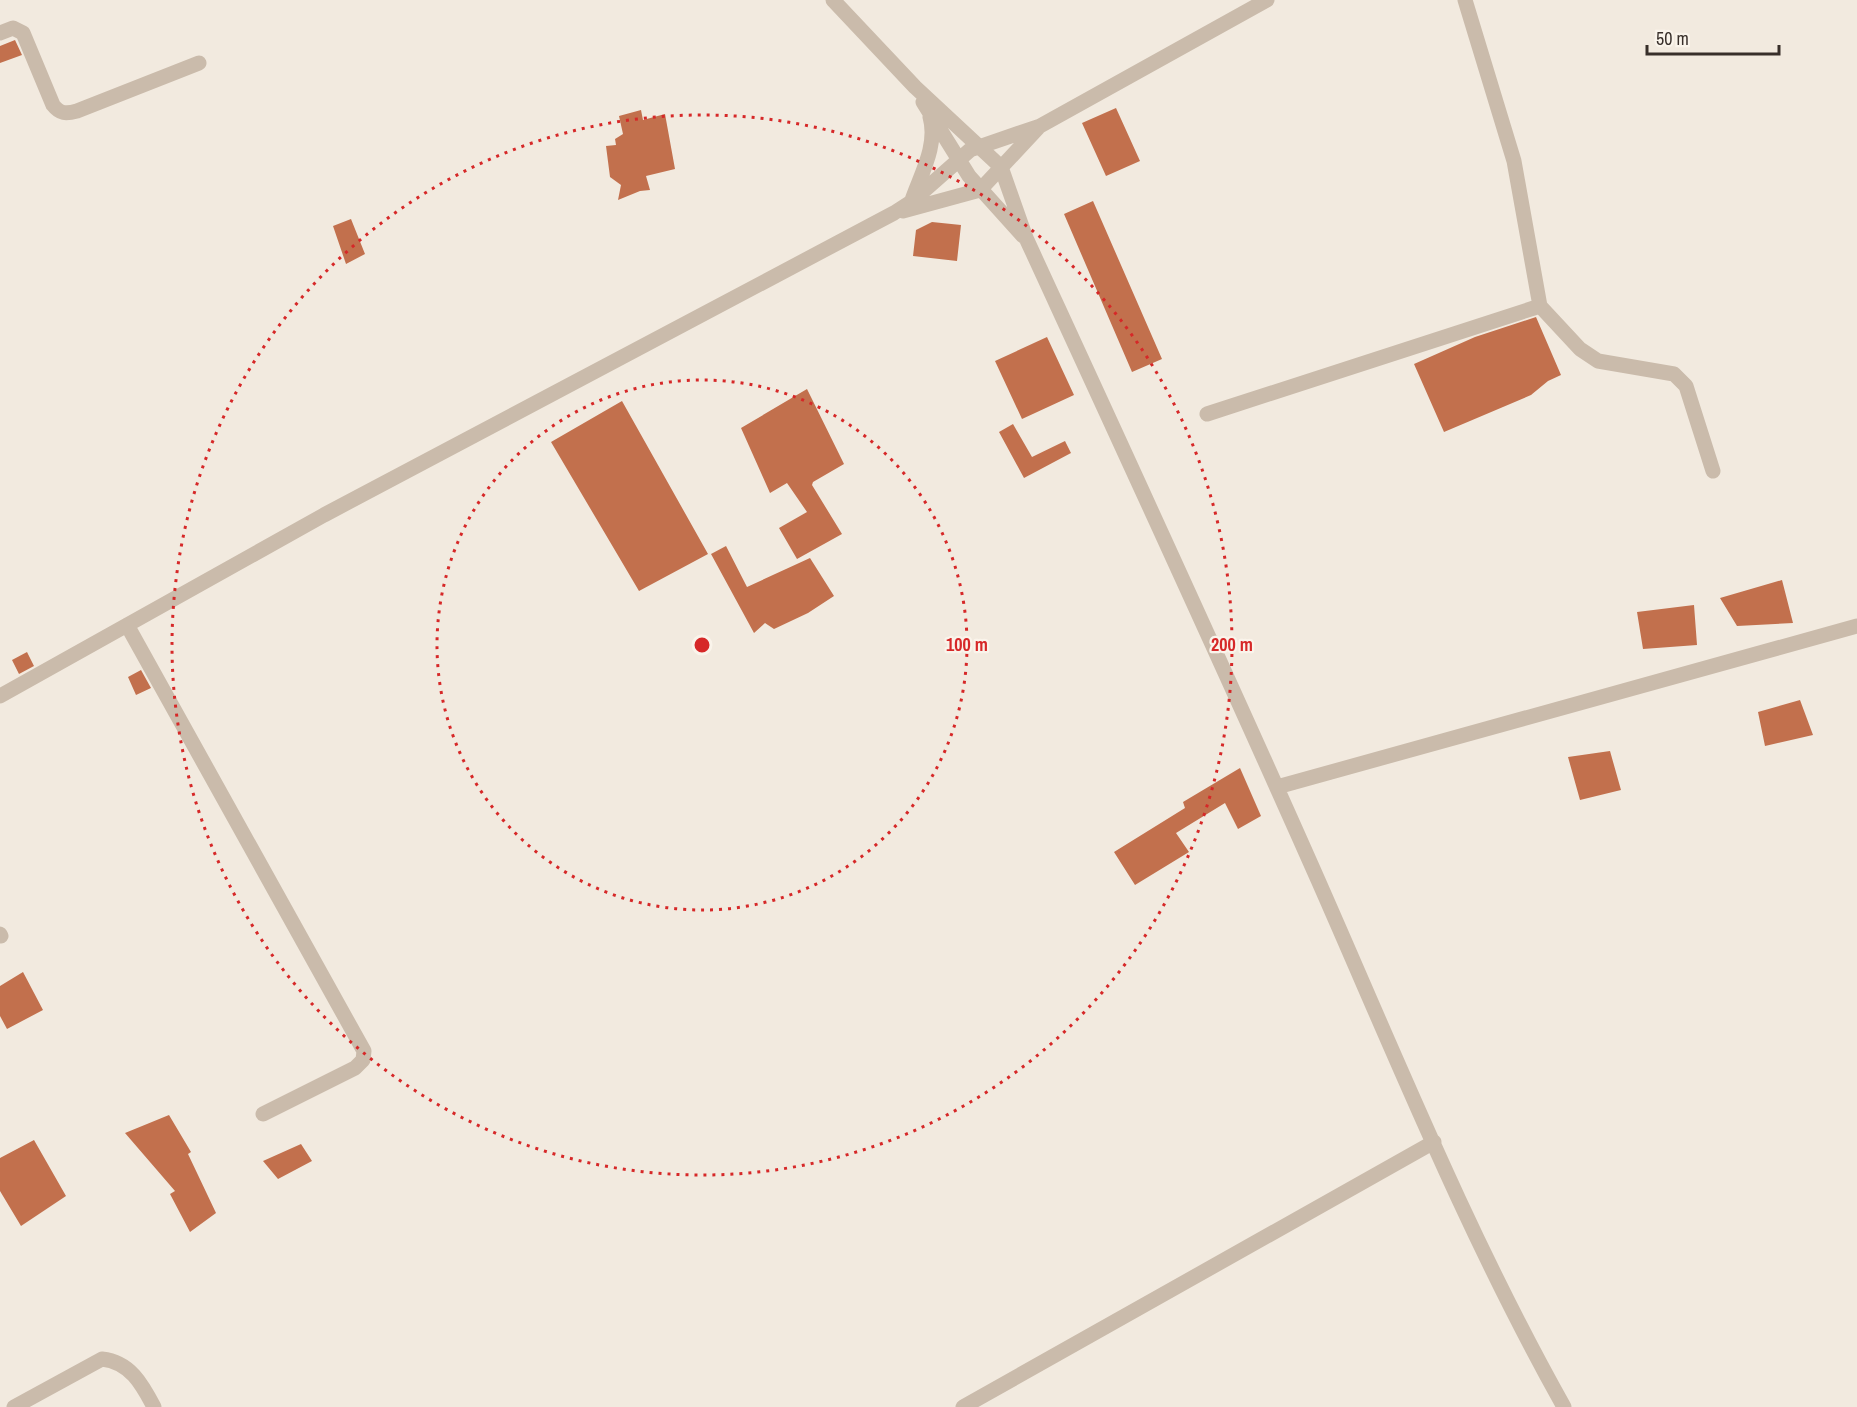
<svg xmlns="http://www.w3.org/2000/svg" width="1857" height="1407" font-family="'Archivo Narrow',sans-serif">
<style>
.building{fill:#c2704d}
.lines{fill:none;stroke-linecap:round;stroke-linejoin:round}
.minor{stroke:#cabbab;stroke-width:15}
.ring{fill:none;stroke:#d62828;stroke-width:3;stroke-dasharray:3 6}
.centre{fill:#d62828;stroke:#faf4eb;stroke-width:3}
.ring-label{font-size:18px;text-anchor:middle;font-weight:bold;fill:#d62828;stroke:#faf4eb;stroke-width:4.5;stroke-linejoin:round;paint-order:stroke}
</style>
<rect width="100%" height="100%" fill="#f2eadf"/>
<path class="building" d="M15 40 22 55 0 63V46Z
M1116 108 1140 161 1106 176 1082 123Z
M641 110 643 120 665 114 675 169 646 176 650 190 640 191 618 200 621 185 610 177 606 146 616 145 615 139 623 134 619 116Z
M1093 201 1162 359 1132 372 1064 214Z
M351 219 365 254 346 264 333 226Z
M932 222 961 225 957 261 913 256 916 230Z
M1536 317 1561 375 1548 381 1531 395 1444 432 1414 364 1475 337Z
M1047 337 1074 395 1022 419 995 361Z
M807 389 844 464 813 482 812 485 842 534 797 559 779 528 807 512 787 483 770 493 741 428Z
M622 401 708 554 639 591 551 442Z
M1013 424 1032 457 1065 441 1071 453 1024 478 999 432Z
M726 546 747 587 810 558 834 596 808 613 774 629 765 623 754 633 711 554Z
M1782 580 1793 623 1737 626 1720 598Z
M1694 605 1697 645 1643 649 1637 612Z
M27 652 34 666 19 674 12 660Z
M141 670 151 688 136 695 128 677Z
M1800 700 1813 735 1765 746 1758 712Z
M1610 751 1621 790 1580 800 1568 757Z
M1240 768 1261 816 1238 829 1225 803 1176 833 1189 852 1135 885 1114 852 1185 808 1183 802Z
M23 972 43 1010 7 1029 0 1016V986Z
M169 1115 191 1152 188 1154 216 1213 190 1232 170 1194 175 1191 125 1133Z
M34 1140 66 1196 21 1226 0 1191V1158Z
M301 1144 312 1161 278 1179 263 1161Z"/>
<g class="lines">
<path class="minor" d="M833 0 915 87 1001 167 1026 238C1124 451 1223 665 1318 880 1396 1057 1469 1238 1564 1407
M0 33 13 28 23 33 53 105C60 114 66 114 77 111L199 63
M923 102 969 176 1023 236
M912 200C921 174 938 145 930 117
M903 211 980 190 1038 128
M1540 306 1580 349 1598 361 1674 374 1686 386 1713 471
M1207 414 1540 306 1514 161 1465 0
M127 625 364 1051 363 1060 355 1068 263 1114
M0 696 324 515 894 213 911 202 970 150 1040 126 1267 0
M1277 787 1857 626
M0 934 1 936
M14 1407 102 1359C130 1362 142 1384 154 1407
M963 1407 1434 1142"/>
</g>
<g class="ring">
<circle cx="702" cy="645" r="265"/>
<circle cx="702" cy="645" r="530"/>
</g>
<circle cx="702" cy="645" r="9" class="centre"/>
<g class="ring-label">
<text x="967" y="651">100 m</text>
<text x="1232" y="651">200 m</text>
</g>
<path d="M1647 45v9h132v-9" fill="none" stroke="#382f2a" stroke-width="3"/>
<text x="1656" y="45" font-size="18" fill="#382f2a" stroke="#faf4eb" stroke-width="4.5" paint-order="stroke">50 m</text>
</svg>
